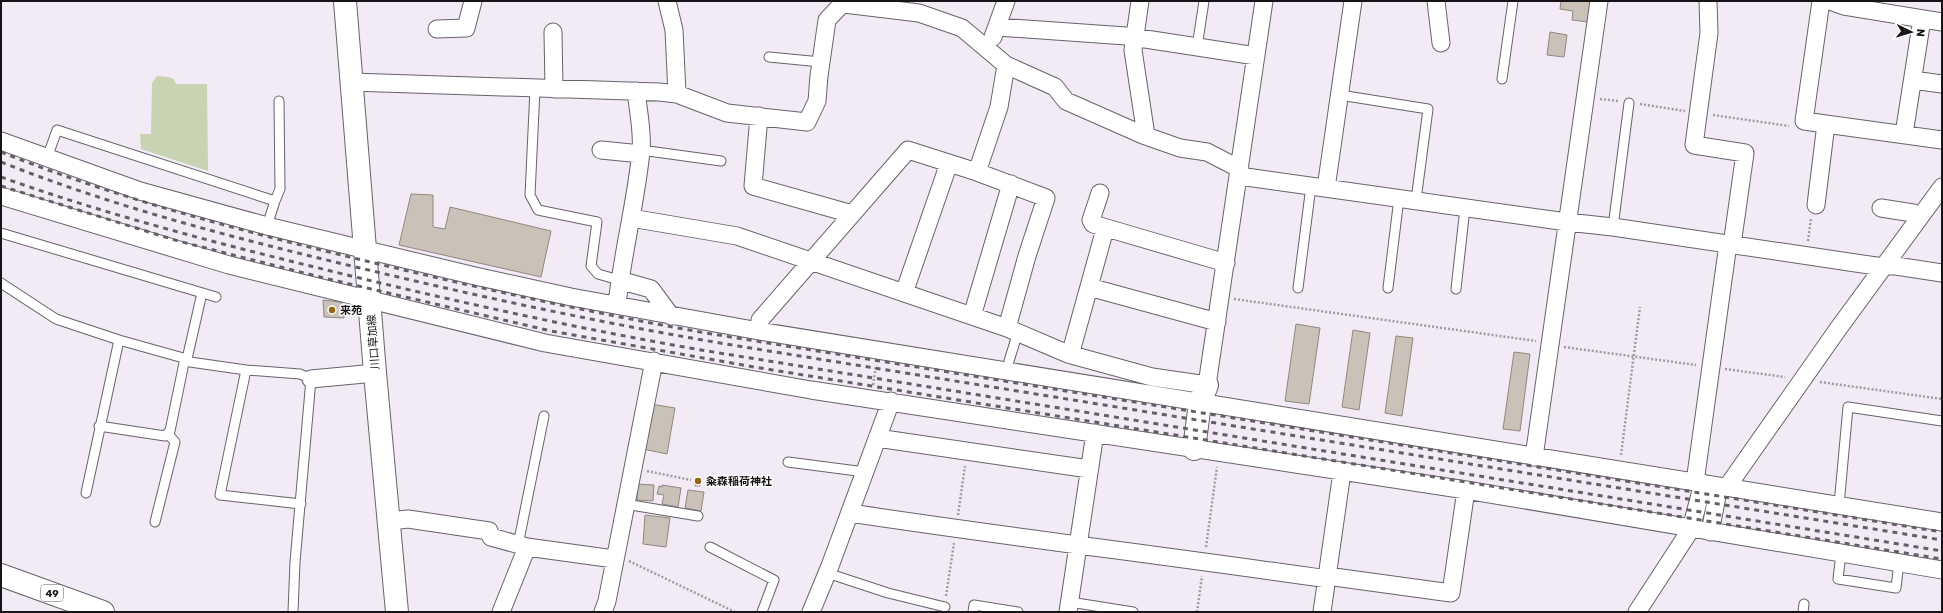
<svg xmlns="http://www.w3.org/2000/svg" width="1943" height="613" font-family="Rubik,'Noto Sans JP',sans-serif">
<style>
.green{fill:#c7d3b2}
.building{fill:#cac2b8;stroke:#90887f}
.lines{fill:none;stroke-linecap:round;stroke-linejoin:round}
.service-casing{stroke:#68626b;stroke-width:11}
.minor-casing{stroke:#68626b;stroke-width:19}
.tertiary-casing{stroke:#68626b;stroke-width:24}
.secondary-casing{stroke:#68626b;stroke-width:24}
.primary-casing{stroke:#68626b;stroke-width:24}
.path{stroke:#a09aa1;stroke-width:2.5;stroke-dasharray:2 2;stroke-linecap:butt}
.service{stroke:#fff;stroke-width:9}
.minor{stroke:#fff;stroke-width:17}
.tertiary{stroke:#fff;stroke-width:22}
.secondary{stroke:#fff;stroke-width:22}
.primary{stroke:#fff;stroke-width:22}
.rail{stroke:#645f65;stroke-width:3;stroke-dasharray:5 5;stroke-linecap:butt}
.poi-dot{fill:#936612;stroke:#fff;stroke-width:1.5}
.labels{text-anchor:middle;stroke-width:3;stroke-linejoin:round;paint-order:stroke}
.shield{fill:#fff;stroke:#5d5a5d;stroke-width:1}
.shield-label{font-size:10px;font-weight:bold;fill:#171418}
.poi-label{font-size:11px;font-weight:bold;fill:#171418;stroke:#fff;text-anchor:start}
.street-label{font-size:11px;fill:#171418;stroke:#fff}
</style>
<rect width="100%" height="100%" fill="#f2eaf4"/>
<path class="green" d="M157 76 168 77 174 79 176 84H207L208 171 141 149 140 134H151L152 83Z"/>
<path class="building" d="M1561 1H1591L1588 22 1572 20 1573 11 1560 9Z
M1550 32 1567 35 1564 57 1547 55Z
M411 194 433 195V227L445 229 450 207 551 231 541 277 399 245Z
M323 300 341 302V306H344V318L324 317Z
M1296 324 1320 328 1309 404 1285 401Z
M1353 330 1370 333 1359 410 1342 407Z
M1396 336 1413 338 1402 416 1385 413Z
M1514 352 1530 354 1520 431 1503 429Z
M651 404 675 408 667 454 643 449Z
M696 478 701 479 700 486H695Z
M637 484 654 485 653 501 637 500Z
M662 485 681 488 678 507 662 504 664 495 657 494 659 486 662 487Z
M688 490 704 492 701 511 685 508Z
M645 515 670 518 666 547 643 544Z"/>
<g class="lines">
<g class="service-casing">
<path id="service" d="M1197 47 1204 1
M769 57 821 62
M1502 79 1513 1
M535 89 530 195 538 210 597 222 591 266 598 274 619 280
M1340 95 1428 109 1416 200
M641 150 721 161
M47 158 57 130 275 201 267 226
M275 201 280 189 279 101
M1613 227 1629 103
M1 233 216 297
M1 283 56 319 119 340 187 359 190 362 246 370 300 374 311 379 295 562 293 612
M1298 288 1311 186
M1388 288 1399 198
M1456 289 1465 208
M187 359 202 293
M1009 361 1018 332
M246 370 220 495 301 504
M99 426 165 436 170 431 185 358
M788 462 865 472
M86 493 119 340
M625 504 698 516
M1839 505 1848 407 1942 421
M155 522 175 442 168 434
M518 545 544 416
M710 547 774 580 762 612
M1841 553 1838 579 1896 588 1899 562
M827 573 888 593 945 607
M1070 602 1133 612
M973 612 974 605 1018 612
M1803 612 1804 604"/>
</g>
<g class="minor-casing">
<path id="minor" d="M667 1 674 30 677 94
M1140 1 1133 50 1145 129 1143 135
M1436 1 1441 43
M1708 1 1709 33 1694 145 1745 153 1732 245
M1821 1 1804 121 1942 140
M1830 1 1844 6 1942 22
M844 4 919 13 962 28 1006 65 1055 87 1066 101 1143 135 1180 148 1207 152 1240 169
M997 27 1126 36 1256 56
M437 29 466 28 473 1
M553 32 554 89
M993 37 1006 1
M1913 80 1942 84
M351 82 659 92 677 94 727 113 807 122 817 101 819 76 827 20 845 1
M759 116 753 186 852 214
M1904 134 1922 19
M1 141 140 191 267 226 475 276 571 297 759 331 1942 522
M601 150 641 154
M977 172 999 107 1006 65
M1239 176 1567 222 1613 227 1876 266H1896L1942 273
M1326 188 1353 1
M1100 193 1091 220 1093 224 1226 263
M1 196 229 265 545 343 811 390 1466 490 1942 570
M1816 205 1826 124
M1881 208 1913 213 1920 217
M631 218 737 236 1007 328 1068 354 1152 377 1207 385 1264 1
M619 280 651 289 671 316
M1089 287 1217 322
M904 293 949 163
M617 305C622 254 636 203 641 151 643 132 638 110 636 91
M972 316 1011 184
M759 331 760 320 908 150 977 172 1046 198 1027 256 1007 328
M1068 354 1072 348 1105 229
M311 379 375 373
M877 438 1089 469
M1534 457 1599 1
M1695 482 1728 244
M1727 487 1838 329 1942 187
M850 513C1009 537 1168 556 1327 579
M390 521 408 519 489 531 491 537 527 547 614 559
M1710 532 1719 486
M1327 576 1451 593 1466 490
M501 612 527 547
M603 612 607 601 654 361
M811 612 830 566 891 401
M1068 612 1095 433
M1322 612 1342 472
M1637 612 1691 529 1703 483"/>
</g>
<g class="tertiary-casing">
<path id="tertiary" d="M1194 449 1200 403 1207 385"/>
</g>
<g class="secondary-casing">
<path id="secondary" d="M345 1 375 373 397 612"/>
</g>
<g class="primary-casing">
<path id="primary" d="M1 575 103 612"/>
</g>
<path class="path" d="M1600 99 1619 101
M1640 104 1685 111
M1713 115 1789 126
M1808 241 1811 218
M1234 299 1536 341
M1564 347 1696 365
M1725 369 1785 377
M1820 382 1942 399
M873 385 876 365
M1621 455 1640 307
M647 471 691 480
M958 515 965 466
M1206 547 1217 467
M629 561 735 612
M946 596 954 543
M1197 612 1202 576"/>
<use href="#service" class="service"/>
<use href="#minor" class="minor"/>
<use href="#tertiary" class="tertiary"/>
<use href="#secondary" class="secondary"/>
<use href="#primary" class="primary"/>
<path class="rail" d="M1 152C119 199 242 231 366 261 479 288 592 313 706 333L1942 532
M1 162C117 208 238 239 360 268 485 298 611 325 738 346L1942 540
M1 177C113 217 228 246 343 274 462 303 581 329 701 350L1942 551
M1 186 178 241 324 278 551 331 754 367 1942 559"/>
</g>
<g class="poi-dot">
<circle cx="332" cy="310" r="4"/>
<circle cx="698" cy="481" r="4"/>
</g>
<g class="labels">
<rect class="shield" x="41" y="585" width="22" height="16" rx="3"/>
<g class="shield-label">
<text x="52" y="597">49</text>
</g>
<g class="poi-label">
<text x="340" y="314">来苑</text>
<text x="706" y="485">粂森稲荷神社</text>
</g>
<g class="street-label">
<text transform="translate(373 342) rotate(-94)" y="4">川口草加線</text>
</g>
</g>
<rect width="1943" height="613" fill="none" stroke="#171418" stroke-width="4"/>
<g transform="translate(1911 32) rotate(95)" stroke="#ffffff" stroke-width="3" paint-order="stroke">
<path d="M0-3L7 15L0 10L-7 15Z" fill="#171418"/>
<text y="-6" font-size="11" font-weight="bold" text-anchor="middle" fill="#171418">N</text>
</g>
</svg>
